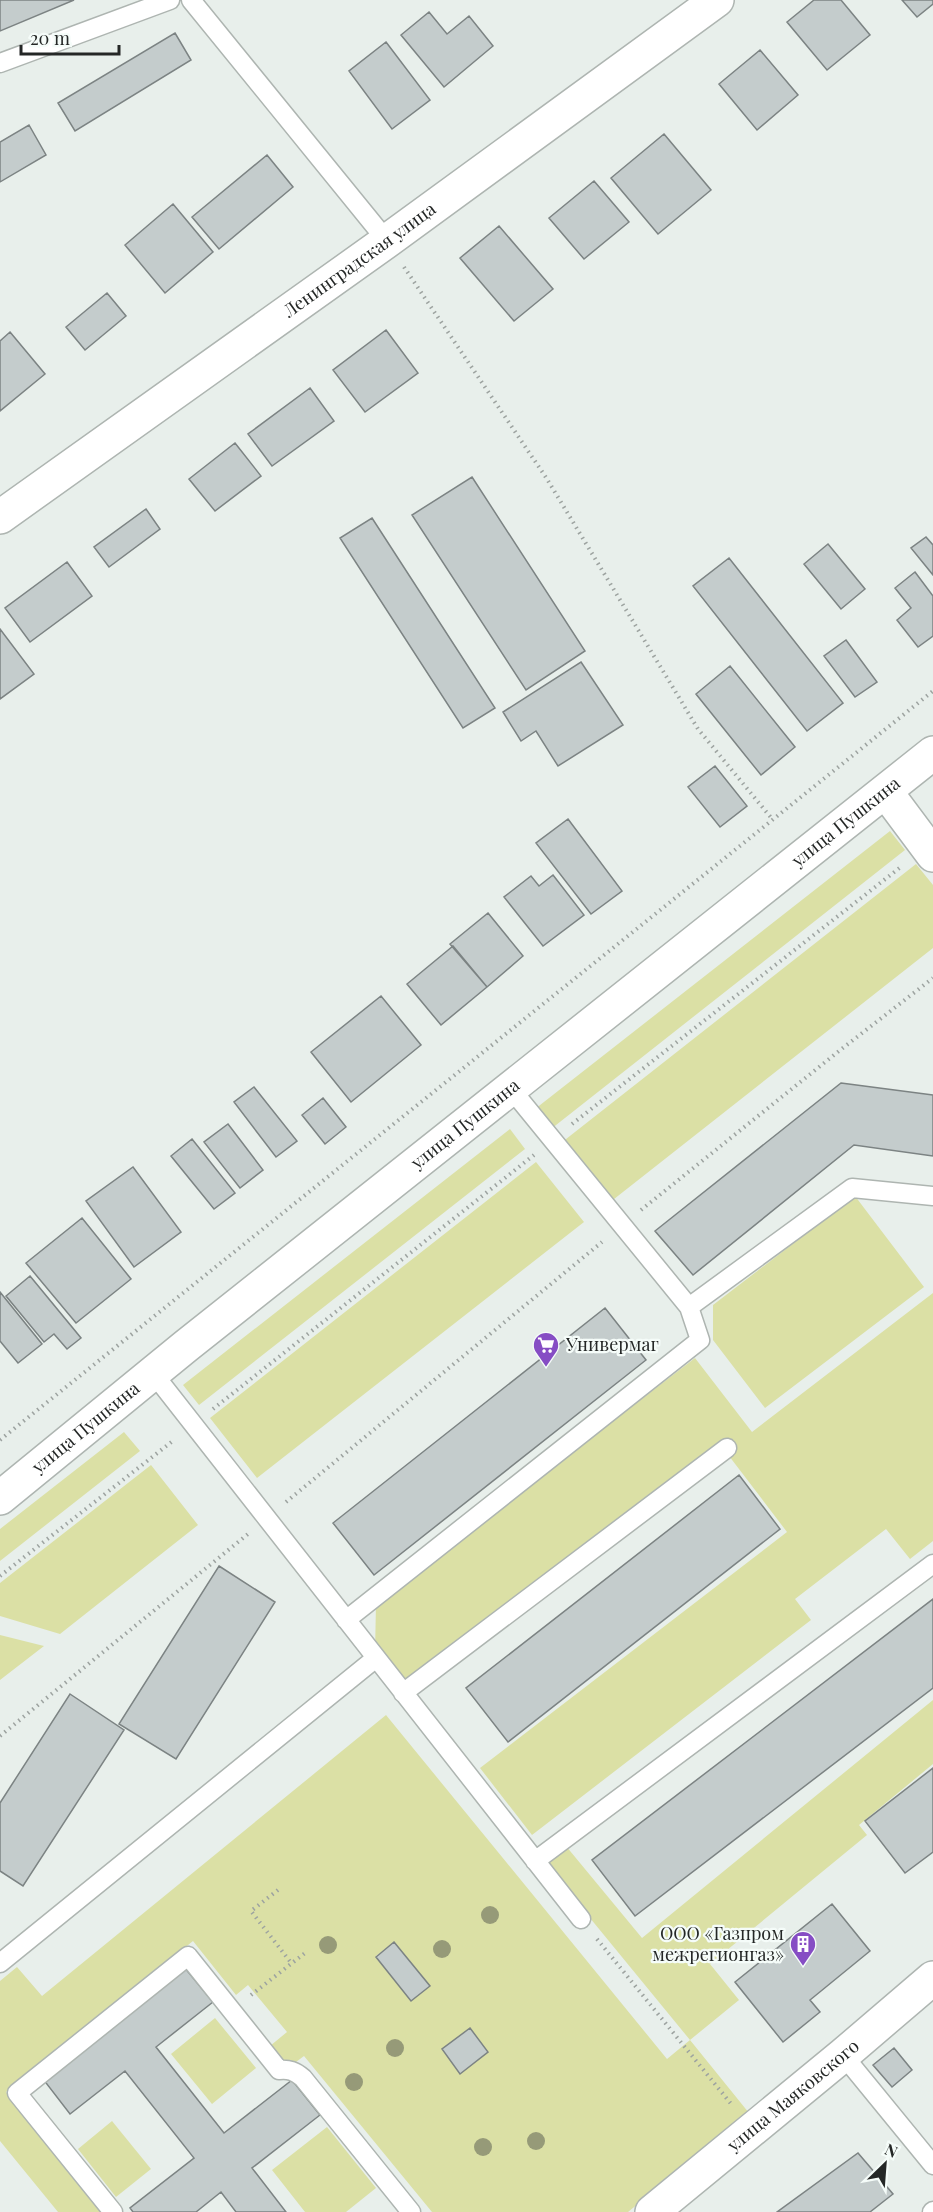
<svg xmlns="http://www.w3.org/2000/svg" width="933" height="2212" font-family="'Playfair Display',serif">
<style>
.green{fill:#dbe0a5;fill-rule:evenodd}
.building{fill:#c4cccc;stroke:#7c8383;stroke-width:1.5}
.lines{fill:none;stroke-linecap:round;stroke-linejoin:round}
.lane-casing{stroke:#aeb5b1;stroke-width:21}
.street-casing{stroke:#aeb5b1;stroke-width:36}
.secondary-casing{stroke:#aeb5b1;stroke-width:36}
.path{stroke:#9da3a0;stroke-width:4;stroke-dasharray:1.5 4.5;stroke-linecap:butt}
.lane{stroke:#fff;stroke-width:18}
.street{stroke:#fff;stroke-width:33}
.secondary{stroke:#fff;stroke-width:33}
.tree{fill:#969a78}
.labels{text-anchor:middle;stroke-width:4.5;stroke-linejoin:round;paint-order:stroke}
.street-label{font-size:18px;fill:#242726;stroke:#f5fcf9}
.poi-label{font-size:18px;fill:#242726;stroke:#f5fcf9;text-anchor:start}
</style>
<rect width="100%" height="100%" fill="#e8efeb"/>
<path class="green" d="M890 831 905 850 551 1129 535 1109Z
M916 864 933 885V948L609 1203 561 1143Z
M510 1129 525 1149 199 1405 183 1385Z
M536 1162 584 1222 257 1478 210 1418Z
M855 1196 924 1287 765 1408 713 1340V1305Z
M933 1293V1541L910 1559 886 1529 795 1599 811 1620 532 1835 480 1768 787 1532 726 1452 408 1696 375 1653 376 1603 695 1358 752 1432Z
M124 1432 140 1451 0 1561V1529Z
M151 1465 198 1525 60 1634 0 1616V1583Z
M0 1635 44 1646 0 1680Z
M933 1700V1764L859 1825 867 1835 710 1964 739 2000 690 2040 749 2113 628 2212H432L304 2056 288 2068 270 2046 287 2032 248 1985 236 1995 193 1941 6 2092 104 2212H58L0 2141V1981L17 1967 42 1996 386 1715 667 2059 690 2040 540 1857 561 1840 642 1938ZM394 1942 429 1986 411 2000 376 1956ZM470 2029 488 2052 460 2073 442 2049Z
M215 2018 256 2068 212 2104 171 2054Z
M112 2121 151 2169 116 2197 78 2149Z
M327 2127 376 2188 346 2212H305L272 2170Z"/>
<path class="building" d="M0 0H74L0 31Z
M814 0H841L870 35 827 70 787 22Z
M902 0H933V4L917 17Z
M429 12 447 34 469 16 493 46 444 87 401 35Z
M175 33 191 60 75 131 58 103Z
M386 42 430 100 392 129 349 71Z
M760 50 798 95 757 130 719 84Z
M29 125 46 155 0 182V142Z
M664 134 711 190 658 234 611 178Z
M267 155 293 187 219 249 192 217Z
M594 181 629 222 584 259 549 218Z
M173 204 213 252 165 293 125 245Z
M499 226 553 289 514 321 460 258Z
M107 293 126 316 85 350 66 327Z
M386 330 418 373 365 412 333 370Z
M10 332 45 374 0 411V341Z
M310 388 334 421 272 466 248 434Z
M235 443 261 476 215 511 189 479Z
M472 477 585 651 526 690 412 515Z
M146 509 160 529 109 567 94 547Z
M372 518 495 708 463 728 340 538Z
M926 537 933 545V575L911 548Z
M828 544 865 589 841 609 804 564Z
M729 558 843 703 807 731 693 586Z
M67 562 92 596 30 642 5 608Z
M915 572 933 596V636L918 647 897 620 911 608 895 588Z
M0 629 34 674 0 699Z
M846 640 877 682 855 697 824 656Z
M581 662 623 725 558 766 536 731 521 741 503 712Z
M730 666 795 747 761 775 696 694Z
M715 766 747 806 720 827 688 787Z
M568 819 622 891 591 914 536 843Z
M553 875 584 915 543 946 504 897 531 876 539 886Z
M488 913 523 956 487 987 450 944Z
M453 946 487 987 441 1025 407 984Z
M381 996 421 1045 351 1102 311 1052Z
M841 1083 933 1095V1156L854 1145 693 1275 655 1231Z
M254 1087 297 1141 276 1157 234 1102Z
M323 1098 346 1127 325 1144 302 1115Z
M228 1124 263 1170 240 1188 204 1142Z
M192 1139 235 1193 214 1209 171 1156Z
M133 1167 181 1232 134 1267 86 1201Z
M82 1218 131 1279 76 1323 26 1263Z
M30 1276 81 1338 67 1349 54 1334 44 1342 6 1296Z
M0 1292 42 1344 18 1363 0 1341Z
M605 1308 646 1360 374 1575 333 1523Z
M739 1475 780 1529 508 1742 466 1688Z
M219 1566 275 1602 176 1759 119 1724Z
M933 1599V1688L635 1916 592 1860Z
M70 1694 124 1730 23 1886 0 1871V1803Z
M933 1768V1852L905 1873 865 1821Z
M832 1904 870 1951 810 2000 820 2012 783 2042 735 1982Z
M394 1942 430 1986 411 2001 376 1957Z
M185 1968 213 2002 156 2047 224 2133 292 2080 320 2115 252 2168 286 2212H236L221 2192 196 2212H133L130 2208 194 2158 125 2071 70 2114 43 2079Z
M470 2028 488 2052 460 2074 442 2049Z
M894 2048 912 2070 892 2087 873 2065Z
M858 2153 893 2194 870 2212H777Z"/>
<g class="lines">
<g class="lane-casing">
<path id="lane" d="M191 0 387 241
M0 63 170 0
M511 1089 689 1307 852 1188 933 1196
M153 1373 581 1919
M346 1620 700 1340 689 1307
M403 1693 727 1448
M535 1861 933 1564
M0 1963 376 1658
M843 2055 933 2165
M113 2212 17 2093 188 1956 279 2070C289 2069 295 2071 303 2078L411 2212
M932 2212 933 2211"/>
</g>
<g class="street-casing">
<g id="street">
<path id="s1" d="M0 517 387 241 717 0"/>
<path d="M886 792 933 855"/>
<path id="s2" d="M652 2212 843 2055 933 1978"/>
</g>
</g>
<g class="secondary-casing">
<g id="secondary">
<path id="s3" d="M0 1498 186 1346 933 753"/>
</g>
</g>
<path class="path" d="M404 267 547 479 698 729 773 820
M572 1124 902 866
M641 1210 839 1051 933 978
M213 1409 534 1155
M0 1440 933 691
M286 1502 602 1242
M0 1576 174 1440
M0 1736 248 1534
M278 1890 251 1911 292 1964
M597 1939 732 2105
M251 1995 305 1953"/>
<use href="#lane" class="lane"/>
<use href="#street" class="street"/>
<use href="#secondary" class="secondary"/>
</g>
<g class="tree">
<circle cx="490" cy="1915" r="9"/>
<circle cx="328" cy="1945" r="9"/>
<circle cx="442" cy="1949" r="9"/>
<circle cx="395" cy="2048" r="9"/>
<circle cx="354" cy="2082" r="9"/>
<circle cx="536" cy="2141" r="9"/>
<circle cx="483" cy="2147" r="9"/>
</g>
<defs>
<g id="supermarket-pin" transform="scale(1.35)"><path d="M0 17L-7.5 6A9.5 9.5 0 1 1 7.5 6Z" fill="#864dc4" stroke="#f5fcf9"/><path d="M-6-5.5h2.5l.6 2H6L4.5 2H-2.5L-4.4-4H-6ZM-1.5 3.2a1.3 1.3 0 1 0 .1 0ZM3 3.2a1.3 1.3 0 1 0 .1 0Z" fill="#fff"/></g>
<g id="building-pin" transform="scale(1.35)"><path d="M0 17L-7.5 6A9.5 9.5 0 1 1 7.5 6Z" fill="#864dc4" stroke="#f5fcf9"/><path d="M-4-6H4V6H1V3H-1V6H-4ZM-2.5-4.3h1.7v1.8h-1.7ZM.8-4.3h1.7v1.8H.8ZM-2.5-1h1.7V.8h-1.7ZM.8-1h1.7V.8H.8Z" fill="#fff"/></g>
</defs>
<g fill-rule="evenodd">
<use href="#supermarket-pin" x="546" y="1345"/>
<use href="#building-pin" x="803" y="1944"/>
</g>
<g class="labels">
<g class="street-label">
<text dy="6" stroke="none"><textPath href="#s1" startOffset="442">Ленинградская улица</textPath></text>
<text dy="6" stroke="none"><textPath href="#s3" startOffset="1083">улица Пушкина</textPath></text>
<text dy="6" stroke="none"><textPath href="#s3" startOffset="597">улица Пушкина</textPath></text>
<text dy="6" stroke="none"><textPath href="#s3" startOffset="111">улица Пушкина</textPath></text>
<text dy="6" stroke="none"><textPath href="#s2" startOffset="183">улица Маяковского</textPath></text>
</g>
<g class="poi-label">
<text x="566" y="1351">Универмаг</text>
<text x="784" y="1940" text-anchor="end">ООО «Газпром<tspan x="784" dy="21">межрегионгаз»</tspan></text>
</g>
</g>
<g transform="translate(885 2164) rotate(25)" stroke="#f5fcf9" stroke-width="4.5" paint-order="stroke">
<path d="M0-4.5L10 22L0 15L-10 22Z" fill="#242726"/>
<text y="-9" font-size="16" font-weight="bold" text-anchor="middle" fill="#242726">N</text>
</g>
<path d="M21 45v9h98v-9" fill="none" stroke="#242726" stroke-width="3"/>
<text x="30" y="45" font-size="18" fill="#242726" stroke="#f5fcf9" stroke-width="4.5" paint-order="stroke">20 m</text>
</svg>
